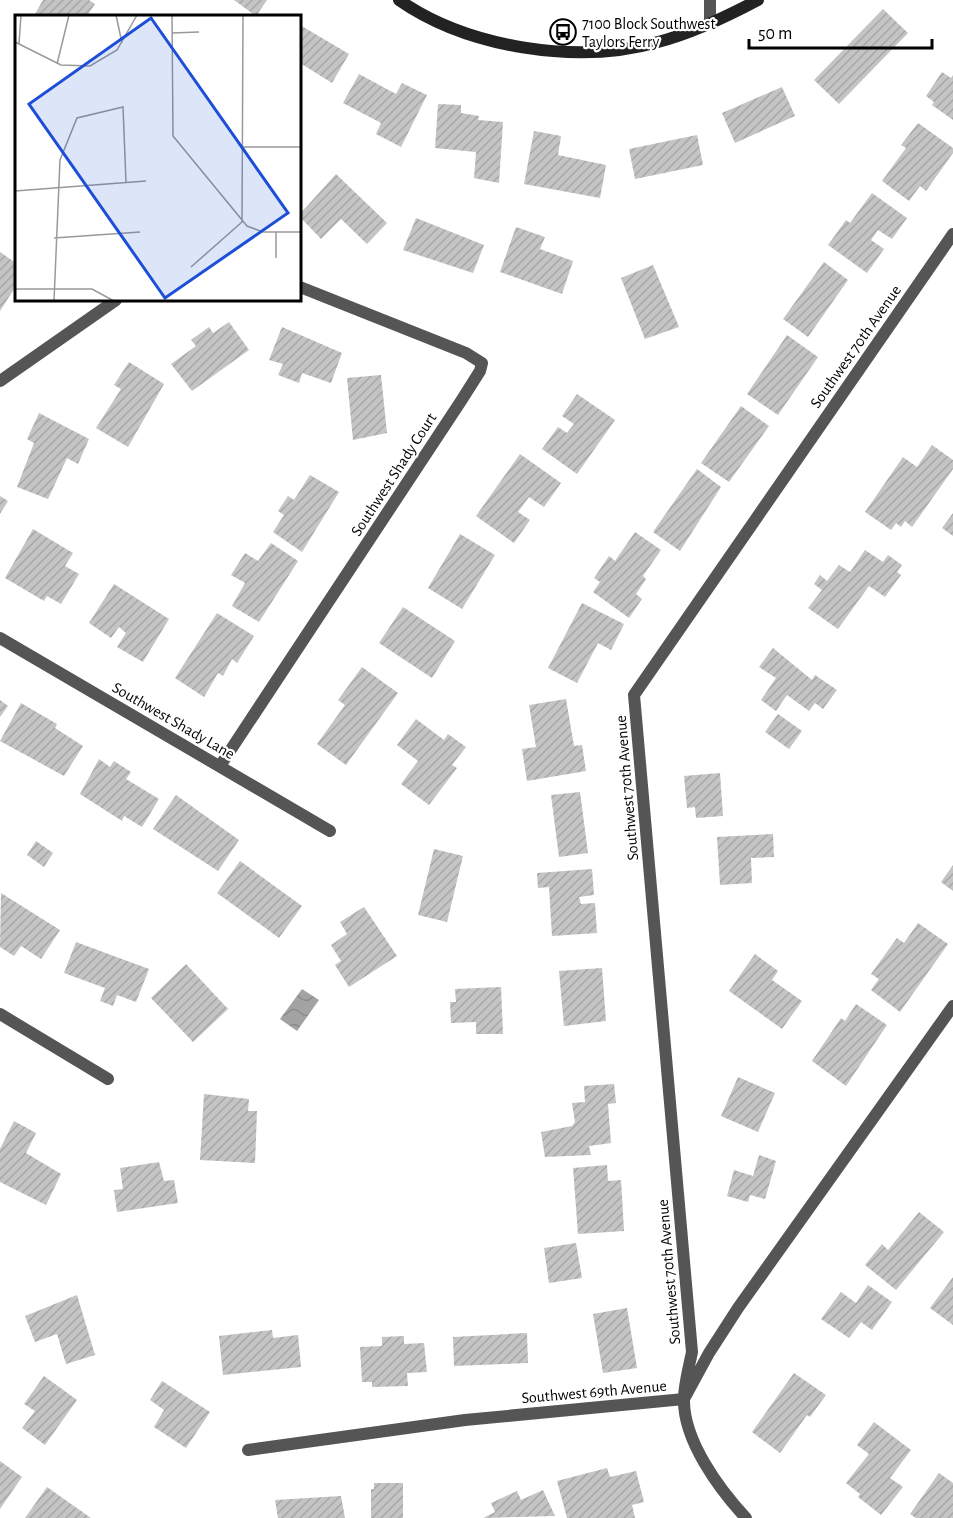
<svg xmlns="http://www.w3.org/2000/svg" width="953" height="1518" font-family="'Alegreya Sans',sans-serif">
<style>
.water{fill:url(#water-waves)}
.building{fill:url(#building-hatch)}
.lines{fill:none;stroke-linecap:round;stroke-linejoin:round}
.lane{stroke:#555;stroke-width:12}
.street{stroke:#555;stroke-width:12}
.secondary{stroke:#222;stroke-width:12}
.labels{text-anchor:middle;stroke-width:4.5;stroke-linejoin:round;paint-order:stroke}
.poi-label{font-size:16px;fill:#000;stroke:#fff;text-anchor:start}
.street-label{font-size:16px;fill:#000;stroke:#fff}
.inset-road{fill:none;stroke:#999;stroke-width:1.5}
.view{fill:#1d4ed8;fill-opacity:0.15;stroke:#1d4ed8;stroke-width:3}
.inset-edge{fill:none;stroke:#000;stroke-width:3}
</style>
<defs>
<pattern id="water-waves" width="16" height="10" patternUnits="userSpaceOnUse" patternTransform="scale(1.5)"><rect width="16" height="10" fill="#a3a3a3"/><path d="M0 5q4-4 8 0t8 0" fill="none" stroke="#8b8b8b"/></pattern>
<pattern id="building-hatch" width="6" height="6" patternUnits="userSpaceOnUse" patternTransform="scale(1.5)"><rect width="6" height="6" fill="#c4c4c4"/><path d="M-1 1l2-2M0 6l6-6M5 7l2-2" fill="none" stroke="#a7a7a7"/></pattern>
</defs>
<rect width="100%" height="100%" fill="#fff"/>
<path class="water" d="M302 989 319 1000 297 1031 280 1019Z"/>
<path class="building" d="M43 0H89L95 4 87 16H39L35 14Z
M234 0H267L256 16Z
M883 9 908 33 839 104 814 80Z
M300 25 349 54 332 83 300 63Z
M942 72 951 78 953 75V120L932 105 934 102 926 96Z
M359 74 396 94 402 83 427 95 401 147 376 134 381 123 343 103Z
M782 87 795 116 735 143 722 113Z
M438 104 461 105V113L479 116 478 120 503 122 499 183 474 178 476 152 435 148Z
M918 123 953 148V153L926 191 920 186 909 201 882 181 906 148 901 145Z
M534 131 561 136 558 155 606 165 600 198 524 184Z
M697 135 703 165 635 179 629 149Z
M336 174 387 223 367 244 341 219 321 239 300 217V214Z
M872 193 907 218 892 239 878 230 871 240 884 249 867 273 828 245 846 220 850 223Z
M416 218 484 245 473 273 403 250Z
M516 227 545 237 540 249 573 261 562 294 500 272Z
M0 252 16 263V286L0 311Z
M824 262 848 280 808 337 783 319Z
M653 265 679 327 645 339 621 278Z
M229 322 249 350 192 391 171 364 196 346 191 340 209 327 213 333Z
M282 327 342 353 331 383 302 373 299 383 278 375 283 364 269 360Z
M787 335 818 357 778 415 747 394Z
M129 362 164 384 128 447 96 428 121 389 114 385Z
M381 375 387 433 353 440 347 378Z
M577 394 615 420 577 474 542 449 558 427 567 433 574 424 562 416Z
M741 406 769 426 729 482 701 463Z
M39 413 89 439 78 464 67 458 48 499 17 487 34 443 27 439Z
M932 445 953 460V469L912 527 905 521 901 527 896 523 891 530 865 512 903 457 917 467Z
M520 454 561 483 544 507 529 497 518 512 530 520 514 543 476 516Z
M697 469 721 487 680 551 653 532Z
M310 475 339 492 302 552 273 532 284 515 278 511 288 496 294 500Z
M0 496 8 501 0 514Z
M953 513V536L942 528Z
M33 529 73 553 65 566 79 574 61 604 47 596 44 601 5 578Z
M635 532 661 550 643 576 646 579 636 594 642 599 629 618 593 592 600 582 594 578 609 556 615 561Z
M460 534 495 555 462 609 428 588Z
M271 543 298 561 259 622 232 606 245 583 231 575 245 553 258 561Z
M865 550 883 562 888 555 902 565 897 572 901 575 885 597 869 586 838 629 808 608 822 590 814 584 820 575 827 581 839 565 850 572Z
M114 584 169 619 143 662 117 647 126 633 119 627 111 638 89 623Z
M582 603 624 624 611 650 598 643 577 683 548 668Z
M403 607 455 641 432 678 379 643Z
M217 613 254 636 237 663 232 659 223 676 218 673 204 697 175 678Z
M773 648 812 680 815 675 837 690 823 709 815 703 809 711 787 695 776 711 761 700 776 678 759 667Z
M362 667 398 693 346 765 317 744 345 705 338 700Z
M566 699 574 746 582 745 586 771 527 781 522 749 536 747 529 705Z
M0 700 8 706 0 717Z
M21 703 57 724 55 728 83 746 64 776 0 741Z
M778 714 802 731 789 749 765 732Z
M416 719 444 740 448 734 466 747 452 765 457 768 429 805 401 784 418 761 397 745Z
M99 759 110 767 114 761 131 772 126 779 159 799 142 827 124 816 122 821 80 794Z
M720 773 723 816 696 818 695 807 687 808 684 776Z
M580 792 588 853 559 857 551 795Z
M176 795 239 840 218 871 153 829Z
M773 834 774 857 751 858 752 883 720 885 717 837Z
M36 841 53 853 44 867 27 855Z
M434 849 463 856 447 922 418 915Z
M240 861 302 906 279 938 217 893Z
M953 865V891L941 882Z
M592 869 594 895 579 897 581 904 595 903 597 933 552 936 549 887 538 888 537 873Z
M1 893 60 930 41 959 21 946 14 956 0 947Z
M364 907 397 956 349 987 335 965 341 961 331 945 347 934 340 922Z
M918 923 948 944 900 1012 871 990 879 979 871 974 897 938 904 943Z
M76 942 149 969 136 1002 117 995 113 1006 100 1001 105 988 64 973Z
M755 954 778 971 772 980 802 1001 782 1029 729 991Z
M186 964 228 1009 193 1042 151 998Z
M602 968 606 1021 564 1026 559 971Z
M501 987 503 1034H476V1022L451 1023 450 1002H456L455 989Z
M856 1004 887 1025 846 1086 812 1061 841 1018 845 1021Z
M738 1077 775 1093 758 1132 721 1116Z
M614 1084 616 1103 608 1104 611 1143 589 1146 591 1155 545 1157 541 1132 572 1126 575 1122 572 1103 585 1102 584 1086Z
M204 1094 249 1099 248 1111H257L255 1163 200 1160Z
M14 1121 36 1133 26 1153 61 1174 46 1205 0 1182V1149Z
M759 1155 776 1161 765 1199 750 1195 748 1202 727 1196 734 1170 753 1176Z
M159 1162 164 1181 174 1180 178 1203 117 1212 114 1190 123 1189 120 1168Z
M607 1165 608 1181 621 1180 624 1231 578 1234 573 1168Z
M919 1212 944 1232 896 1290 865 1265 882 1244 888 1250Z
M576 1243 582 1278 549 1283 544 1248Z
M953 1277V1325L930 1308Z
M868 1285 892 1302 872 1330 861 1322 849 1338 821 1319 841 1292 856 1303Z
M77 1295 95 1355 66 1364 57 1334 35 1342 25 1316Z
M627 1308 637 1368 603 1373 593 1314Z
M272 1330 273 1338 298 1335 301 1367 223 1375 219 1336Z
M527 1333 528 1363 454 1366 453 1337Z
M404 1336V1344L424 1343 427 1372 407 1373 408 1386 372 1387V1382H362L360 1347 382 1346V1337Z
M794 1373 826 1395 810 1417 807 1415 780 1453 752 1432Z
M44 1376 77 1400 45 1445 22 1428 35 1411 24 1404Z
M162 1381 210 1412 186 1448 154 1427 164 1410 150 1400Z
M874 1422 911 1450 890 1478 903 1487 881 1515 858 1497 860 1494 846 1483 869 1454 857 1445Z
M0 1461 22 1477 0 1509Z
M607 1468 610 1477 636 1471 644 1502 632 1505 635 1518H567L557 1481Z
M939 1473 953 1483V1518H916L910 1514Z
M374 1483H403V1518H371V1489H374Z
M47 1487 91 1518H25Z
M543 1490 555 1516 483 1518 495 1512 491 1503 517 1491 521 1500Z
M341 1496 345 1518H278L275 1500Z"/>
<g class="lines">
<path class="lane" d="M710 23V0"/>
<path class="street" d="M0 381 116 300
M0 638 330 831
M220 766 461 401 480 371 482 363 466 353 300 287
M0 1014 108 1079
M248 1450 465 1420 684 1399 709 1353 738 1308 953 1006
M746 1518C719 1489 683 1440 684 1399 684 1384 689 1367 692 1352L634 695 953 234"/>
<path class="secondary" d="M399 0C468 48 578 65 658 42 693 33 726 17 758 0"/>
</g>
<defs>
<g id="bus-ring" transform="scale(1.35)"><circle r="9.5" fill="#fff" stroke="#000" stroke-width="1.5"/><path d="M-5-6H5V4H4V6H2V4H-2V6H-4V4H-5ZM-3.5-4V0h7V-4ZM-3.5 1.2v1.5H-2V1.2ZM2 1.2v1.5H3.5V1.2Z" fill="#000"/></g>
</defs>
<g fill-rule="evenodd">
<use href="#bus-ring" x="563" y="32"/>
</g>
<g class="labels">
<g class="poi-label">
<text x="582" y="29">7100 Block Southwest<tspan x="582" dy="18">Taylors Ferry</tspan></text>
</g>
<g class="street-label">
<text transform="translate(855 346) rotate(-55)" y="6">Southwest 70th Avenue</text>
<text transform="translate(393 474) rotate(-57)" y="6">Southwest Shady Court</text>
<text transform="translate(174 720) rotate(30)" y="6">Southwest Shady Lane</text>
<text transform="translate(626 788) rotate(-95)" y="6">Southwest 70th Avenue</text>
<text transform="translate(668 1272) rotate(-95)" y="6">Southwest 70th Avenue</text>
<text transform="translate(594 1391) rotate(-5)" y="6">Southwest 69th Avenue</text>
</g>
</g>
<g transform="translate(15 15)">
<rect width="286" height="286" fill="#fff"/>
<path class="inset-road" d="M101 0 107 28M157 0 158 121 232 211 248 217H287M157 18 184 17M0 27 46 50 75 51 102 35 122 0M4 29 6 0M42 49 54 0M227 132H287M0 176 131 166M261 217V243M39 223 125 217M176 252 227 207 228 0M0 274H77L99 286M39 286 45 145 62 103 108 92 111 167"/>
<path class="view" d="M136 3 273 198 150 283 14 89Z"/>
<rect width="286" height="286" class="inset-edge"/>
</g>
<path d="M749 39v9h183v-9" fill="none" stroke="#000000" stroke-width="3"/>
<text x="758" y="39" font-size="18" fill="#000000" stroke="#ffffff" stroke-width="4.5" paint-order="stroke">50 m</text>
</svg>
